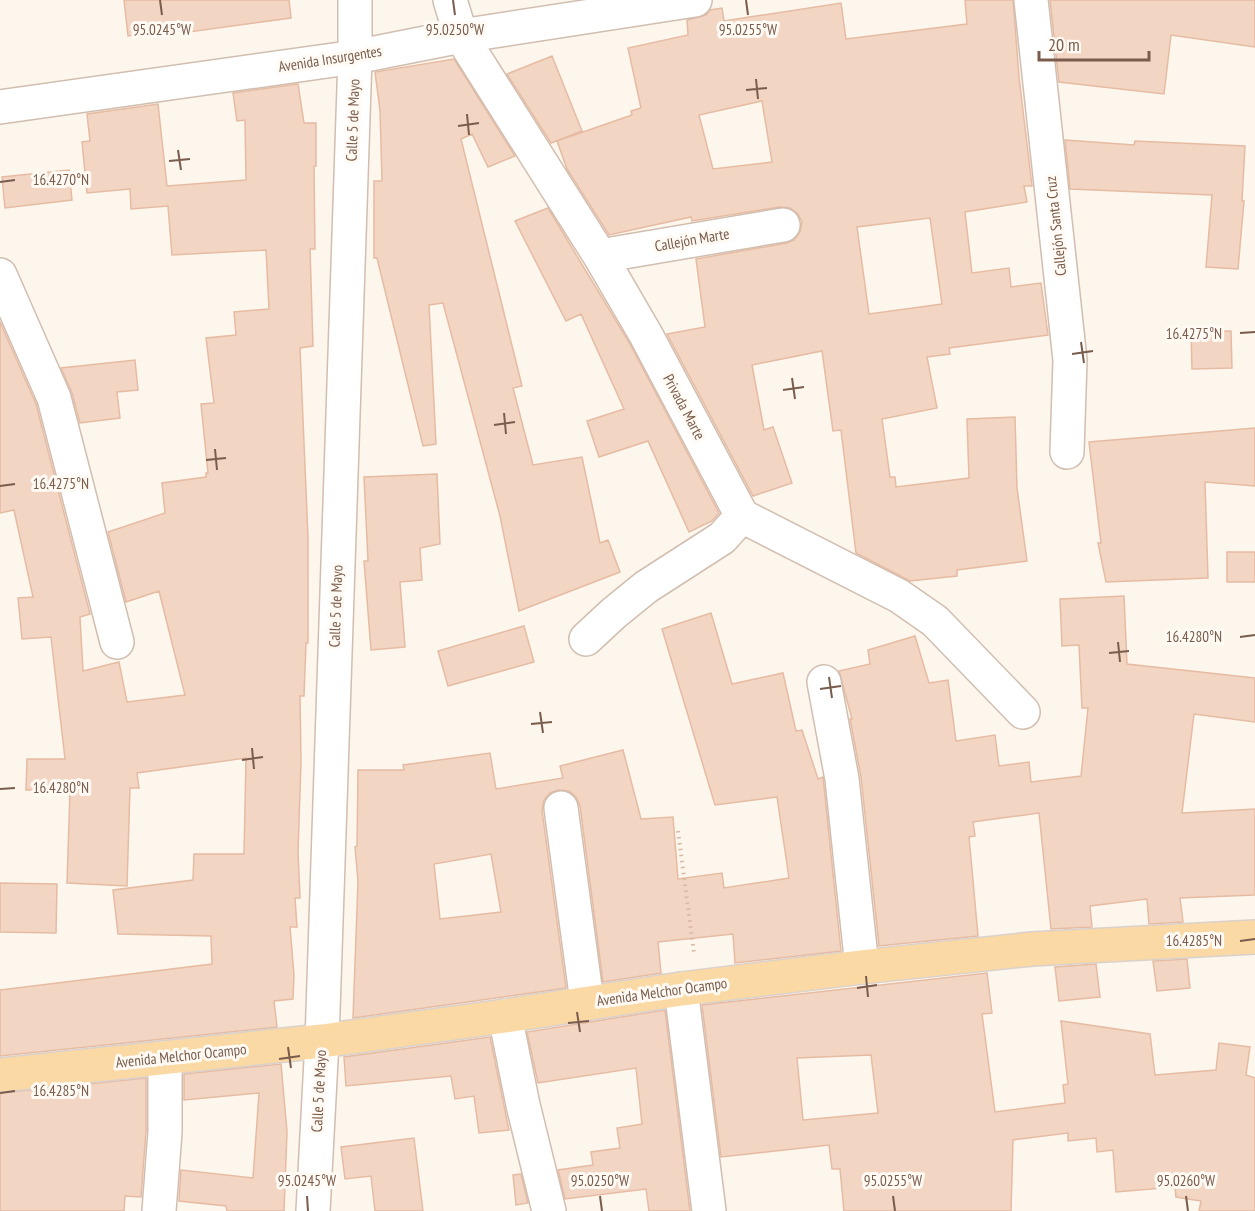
<svg xmlns="http://www.w3.org/2000/svg" width="1255" height="1211" font-family="'PT Sans Narrow',sans-serif">
<style>
.building{fill:#f3d5c3;stroke:#e6bba3;stroke-width:1.5;fill-rule:evenodd}
.lines{fill:none;stroke-linecap:round;stroke-linejoin:round}
.minor-casing{stroke:#d1beb0;stroke-width:36}
.major-casing{stroke:#dad1cd;stroke-width:36}
.path{stroke:#d9b8a5;stroke-width:4;stroke-dasharray:1.5 4.5;stroke-linecap:butt}
.minor{stroke:#fff;stroke-width:33}
.major{stroke:#fbd9a5;stroke-width:33}
.ticks{fill:none;stroke:#7a5c4d;stroke-width:2}
.labels{text-anchor:middle;stroke-width:6;stroke-linejoin:round;paint-order:stroke}
.street-label{font-size:15px;fill:#7a5c4d;stroke:#fffaf3}
.ticks-label{font-size:15px;text-anchor:middle;fill:#7a5c4d;stroke:#fffaf3;stroke-width:6;stroke-linejoin:round;paint-order:stroke}
</style>
<rect width="100%" height="100%" fill="#fdf6ec"/>
<path class="building" d="M124 0H289L291 18 182 33V30L128 36Z
M965 0H1013L1019 77 1032 186H1024L1027 202 965 212 972 273 1009 268 1011 287 1041 283 1048 335 949 348 950 354 927 357 937 408 882 419 890 477H895L896 487 969 478 967 419 1015 417 1017 488 1027 561 957 570V576L910 581 856 553 841 430 833 431 822 351 752 365 764 430 773 427 792 483 753 496 667 334 705 327 696 259 787 243 794 240 800 232 802 222 798 214 790 208 780 207 692 221 691 217 609 235 567 169 557 141 632 115 631 111 641 108 628 48 688 35 687 20 706 15 710 10 722 8 724 21 841 3 846 39 967 24ZM762 101 772 162 713 169 699 115ZM930 218 942 304 869 314 857 227Z
M1050 0H1255V47L1171 35 1164 94 1059 82Z
M552 56 582 131 551 143 507 74Z
M454 59 515 156 488 167 472 134 461 139 522 386 513 388 533 465 582 457 600 543 608 540 620 572 519 611 500 516 443 303 429 305 436 444 423 446 377 258H374V181H382L380 110 375 72Z
M298 84 304 123H316V166H314L315 249H310L313 346 300 348 308 538V643H306L304 696H300L301 762 298 852 300 898H295L297 927H290L294 975 293 999 274 1001 277 1027 0 1056V990L212 964 211 936 118 934 113 890 193 880 194 854H244L246 758 137 773 139 788H130L127 886 67 883 70 790H26L27 759H65L51 637 22 639 18 598 33 597 14 510 0 513V322L36 404 90 614 80 617 83 671 119 662 127 702 185 695 159 591 126 602 108 532 165 513 162 483 206 477V473H208L201 404 214 403 206 338 236 335 234 312 269 309 266 250 172 255 168 206 131 209 130 189 87 193 82 142 90 141 87 114 158 104 167 186 246 180 245 120 237 121 233 93Z
M1065 140 1134 145 1135 141 1245 146 1242 201H1244L1238 269 1206 267 1212 195 1070 189Z
M69 170 72 200 5 208 2 177Z
M548 208 630 344 719 513 712 521 689 532 648 441 599 457 587 421 624 409 581 314 566 321 515 221Z
M1231 331 1232 368 1192 369 1191 332Z
M135 360 138 390 117 392 120 418 80 423 72 393 61 368Z
M1255 428V486L1205 482 1208 578 1106 582 1098 543H1101L1089 442Z
M437 474 440 544 420 548 422 580 400 582 405 647 371 650 364 561H368L364 477Z
M1227 552H1255V582H1227Z
M1124 596 1127 664 1255 678V722L1194 714 1182 813 1255 809V895L1180 898 1183 922 1149 924 1147 899 1090 906 1092 927 1051 929 1039 813 973 822 975 836 969 837 978 936 879 946 861 777 850 719H852L839 671 870 664 868 650 915 636 929 683 948 680 956 741 995 735 999 766 1029 762 1031 782 1081 776 1088 708H1082L1079 645 1062 646 1060 599Z
M711 613 732 684 783 673 796 731 802 730 818 779 823 777 841 951 735 963 733 934 658 942 661 973 603 982 580 806 576 797 569 791 558 790 550 793 544 800 542 810 566 988 353 1018 358 881 355 847 357 846 358 770H404L403 765 490 753 496 789 563 778 560 766 623 750 641 819 673 817 678 879 722 873 724 888 789 878 777 797 715 805 662 629ZM491 854 501 912 440 919 434 864Z
M524 626 534 662 448 686 438 651Z
M0 883 57 884 56 933 0 932Z
M1187 959 1190 988 1157 991 1153 961Z
M1096 964 1100 997 1059 1001 1055 967Z
M987 973 992 1013 982 1014 995 1112 1065 1103 1063 1085 1068 1084 1061 1021 1150 1034 1155 1075 1216 1070 1219 1043 1250 1047 1246 1075 1255 1078V1211H1199L1201 1201 1176 1197 1175 1187 1116 1192 1113 1150 1097 1152 1096 1138 1068 1141V1133L1013 1140 1011 1211H844L840 1169H832L829 1145 721 1157 702 1005ZM871 1055 878 1113 803 1120 797 1058Z
M665 1010 690 1211H649L646 1189 565 1199 558 1170 593 1165 591 1152 620 1148 617 1128 642 1124 636 1068 538 1083 527 1032Z
M490 1037 509 1130 479 1133 474 1096 455 1099 451 1076 346 1086 344 1057Z
M281 1064 287 1132 284 1211H227L226 1206 179 1201 181 1170 253 1178 259 1093 184 1100V1074Z
M146 1078V1131L141 1197 125 1196 124 1211H0V1093Z
M414 1138 423 1211H375L371 1176 345 1179 341 1147Z
M521 1174 528 1203 516 1205 513 1175Z"/>
<g class="lines">
<g class="minor-casing">
<path id="minor" d="M450 0 461 36 600 256 646 335 742 516 899 596 935 621 1023 712
M1031 0 1070 360 1067 452
M0 107 355 57 461 36 695 0
M600 256 783 225
M0 275 54 398 117 642
M586 639 614 613 646 587 722 538 742 516
M824 682 842 779 862 967
M561 808 587 1002
M681 989 709 1211
M505 1016 523 1105 549 1211
M159 1211 165 1132V1058
M313 1211 322 1041 355 57V0"/>
</g>
<g class="major-casing">
<path id="major" d="M0 1075 322 1041 505 1016 681 989 862 967 1032 949 1255 937"/>
</g>
<path class="path" d="M678 831 694 953"/>
<use href="#minor" class="minor"/>
<use href="#major" class="major"/>
</g>
<path class="ticks" d="M160 0 162 15M453 0 455 15M746 0 748 15M756 79 758 99M746 90 767 88M467 114 469 135M458 126 479 123M178 150 181 170M169 161 190 159M0 182 15 180M1240 333 1255 332M1081 342 1084 363M1072 354 1093 351M792 378 795 399M783 390 804 387M504 413 506 434M494 425 515 422M215 449 217 470M206 460 226 458M0 486 15 484M1240 637 1255 635M1118 642 1120 662M1109 653 1129 651M829 677 832 698M820 689 841 686M540 712 543 733M531 724 552 722M252 748 254 769M242 760 263 757M0 789 15 788M1240 941 1255 939M866 976 868 997M857 988 877 985M577 1012 580 1032M568 1023 589 1021M288 1047 291 1068M279 1059 300 1056M0 1093 15 1091M307 1196 308 1211M600 1196 602 1211M893 1196 895 1211M1186 1196 1188 1211"/>
<g class="labels">
<g class="street-label">
<text transform="translate(330 59) rotate(-9)" y="5">Avenida Insurgentes</text>
<text transform="translate(353 120) rotate(-88)" y="5">Calle 5 de Mayo</text>
<text transform="translate(1056 226) rotate(-96)" y="5">Callejón Santa Cruz</text>
<text transform="translate(692 240) rotate(-10)" y="5">Callejón Marte</text>
<text transform="translate(684 407) rotate(62)" y="5">Privada Marte</text>
<text transform="translate(336 606) rotate(-88)" y="5">Calle 5 de Mayo</text>
<text transform="translate(662 992) rotate(-8)" y="5">Avenida Melchor Ocampo</text>
<text transform="translate(181 1056) rotate(-6)" y="5">Avenida Melchor Ocampo</text>
<text transform="translate(319 1091) rotate(-87)" y="5">Calle 5 de Mayo</text>
</g>
</g>
<g class="ticks-label">
<text x="162" y="35">95.0245°W</text>
<text x="455" y="35">95.0250°W</text>
<text x="748" y="35">95.0255°W</text>
<text x="61" y="185">16.4270°N</text>
<text x="1194" y="339">16.4275°N</text>
<text x="61" y="489">16.4275°N</text>
<text x="1194" y="642">16.4280°N</text>
<text x="61" y="793">16.4280°N</text>
<text x="1194" y="946">16.4285°N</text>
<text x="61" y="1096">16.4285°N</text>
<text x="307" y="1186">95.0245°W</text>
<text x="600" y="1186">95.0250°W</text>
<text x="893" y="1186">95.0255°W</text>
<text x="1186" y="1186">95.0260°W</text>
</g>
<path d="M1039 51v9h110v-9" fill="none" stroke="#7a5c4d" stroke-width="3"/>
<text x="1048" y="51" font-size="18" fill="#7a5c4d" stroke="#fffaf3" stroke-width="4.5" paint-order="stroke">20 m</text>
</svg>
